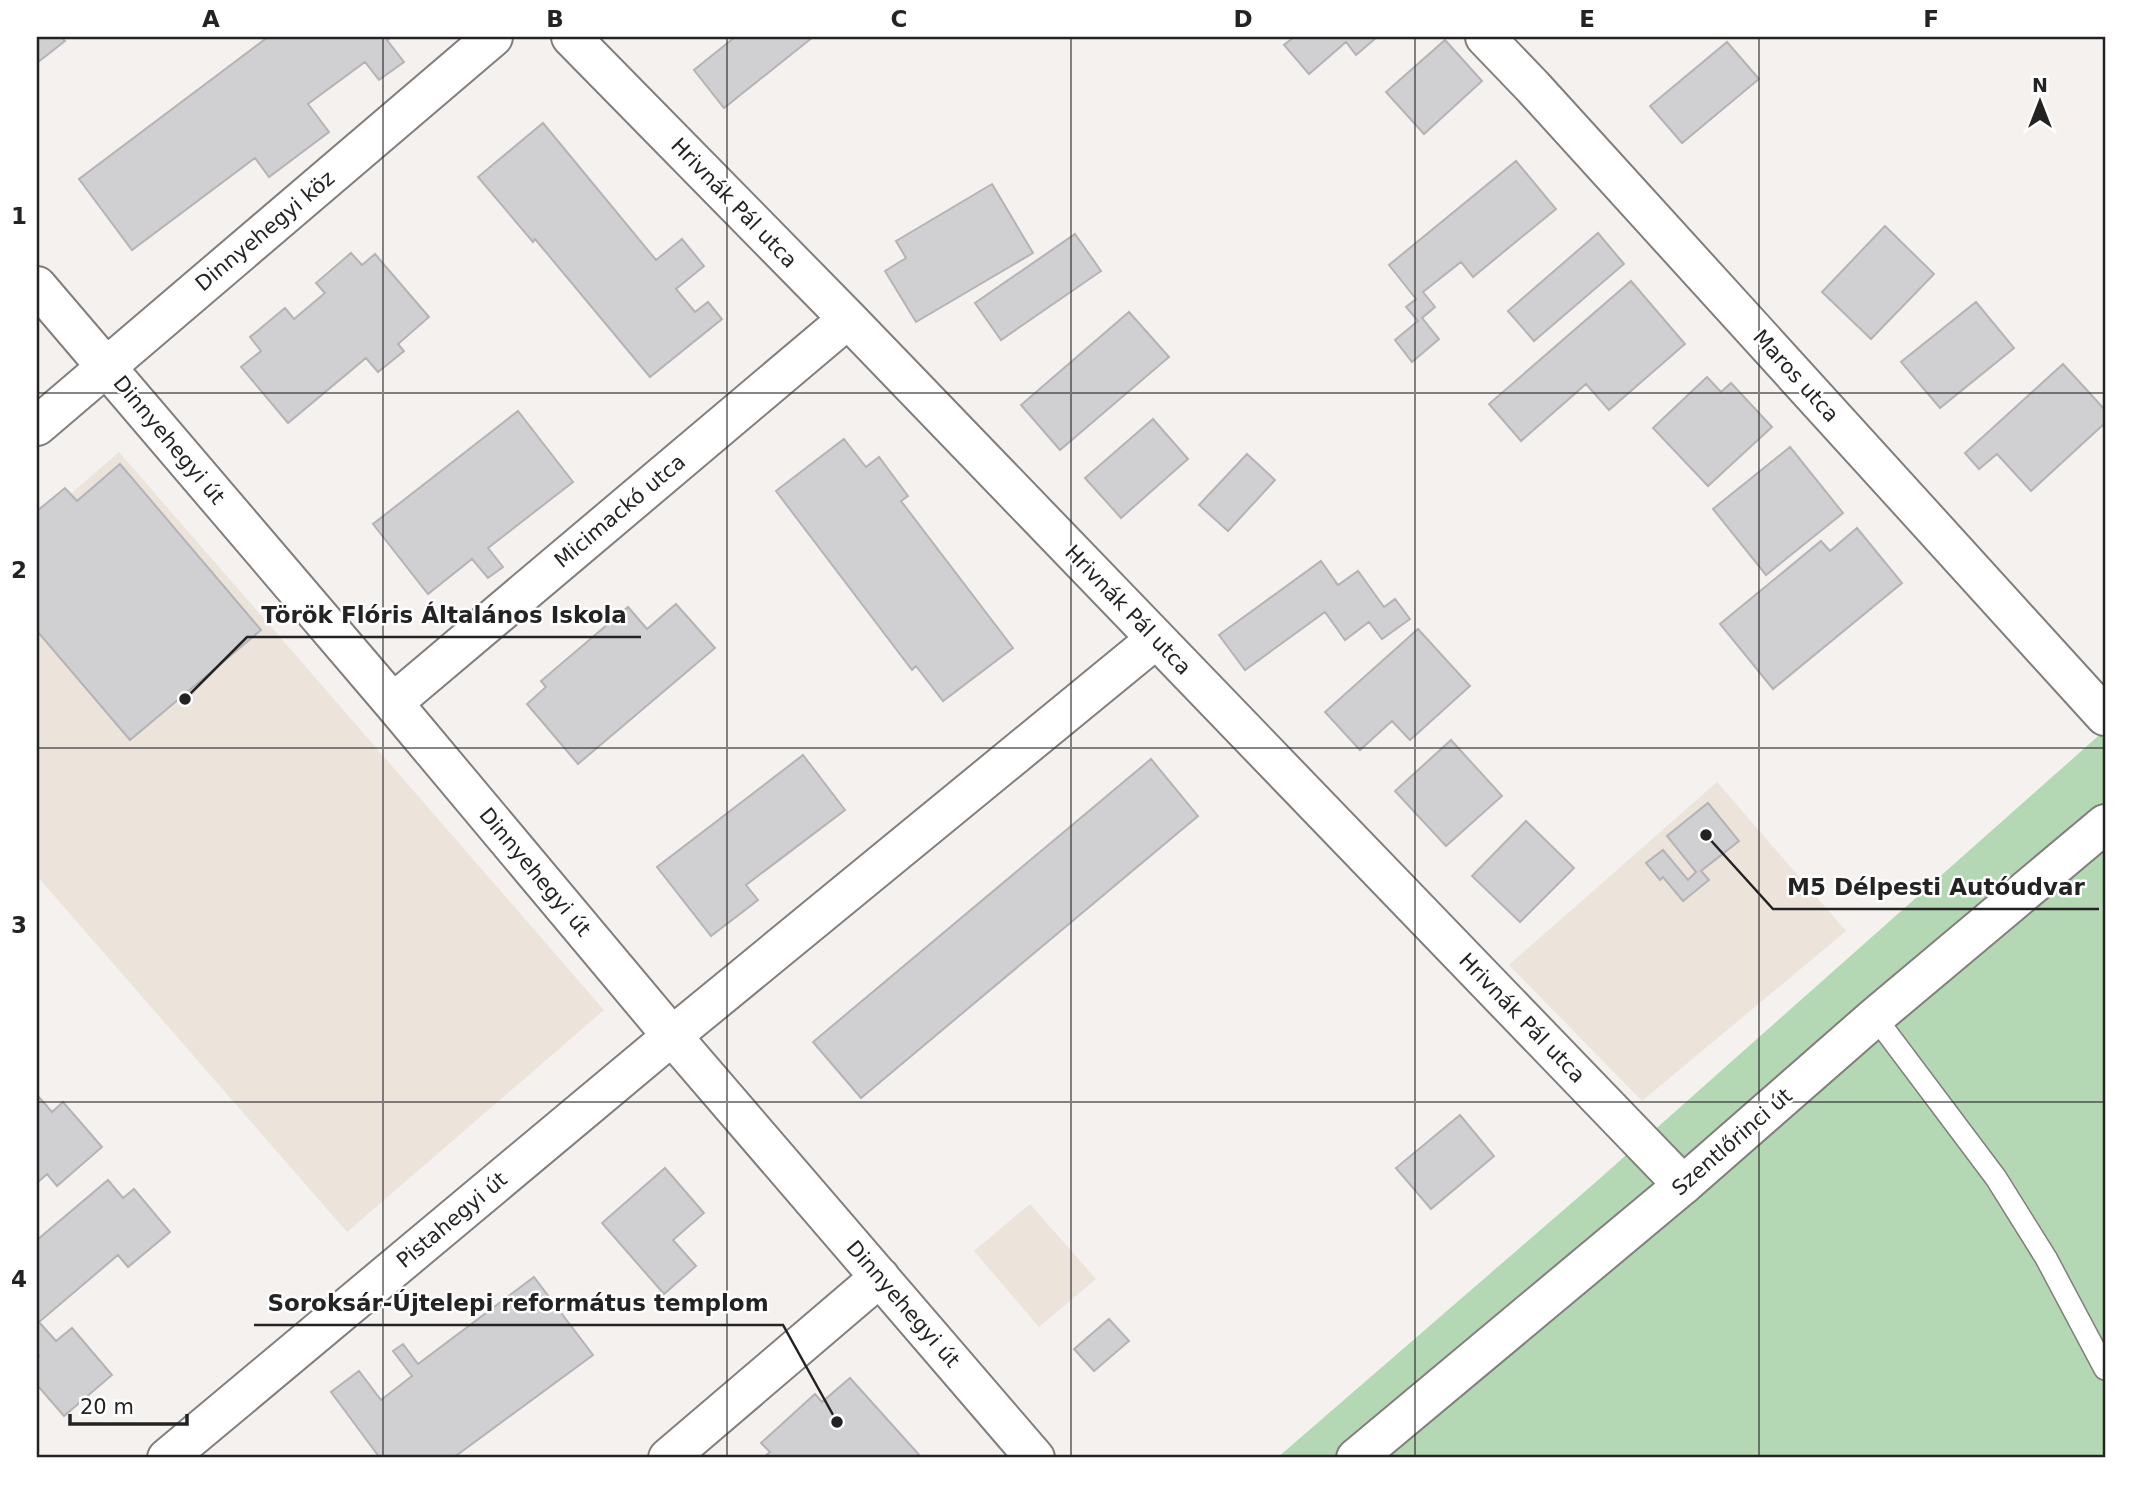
<svg xmlns="http://www.w3.org/2000/svg" width="2142" height="1495" font-family="'DejaVu Sans',sans-serif">
<style>
.built{fill:#ece3db}
.green{fill:#b4d8b3}
.building{fill:#d0cfd2;stroke:#b5b3b6;stroke-width:2}
.lines{fill:none;stroke-linecap:round;stroke-linejoin:round}
.service-casing{stroke:#817e7c;stroke-width:24}
.minor-casing{stroke:#817e7c;stroke-width:42}
.secondary-casing{stroke:#817e7c;stroke-width:42}
.service{stroke:#fff;stroke-width:21}
.minor{stroke:#fff;stroke-width:38}
.secondary{stroke:#fff;stroke-width:38}
.grid{fill:none;stroke:#242323;stroke-width:2;stroke-opacity:0.55}
.labels{text-anchor:middle;stroke-width:5;stroke-linejoin:round;paint-order:stroke}
.street-label{font-size:21px;fill:#242323;stroke:#fff}
.leader{fill:none;stroke:#242323;stroke-width:2.5}
.callout-dot{fill:#242323;stroke:#fff;stroke-width:2.5}
.callout-label{font-size:23px;text-anchor:middle;font-weight:bold;fill:#242323;stroke:#fff;stroke-width:5;stroke-linejoin:round;paint-order:stroke}
.neatline{fill:none;stroke:#242323;stroke-width:2.5}
.grid-label{font-size:23px;text-anchor:middle;font-weight:bold;fill:#242323}
</style>
<rect width="100%" height="100%" fill="#f4f1ef"/>
<path class="built" d="M119 452 604 1010 347 1232 37 876V523Z
M1717 782 1846 931 1642 1101 1509 965Z
M1030 1204 1096 1279 1039 1327 974 1251Z"/>
<path class="green" d="M2105 730V1458H1277L1597 1181Z"/>
<path class="building" d="M37 37H61L65 41 37 63Z
M268 37H392L387 40 404 62 379 80 365 62 308 104 329 132 269 177 255 158 132 250 79 179Z
M735 37H813L724 108 694 70Z
M1294 37H1377L1356 55 1346 42 1309 74 1284 45Z
M1445 40 1482 81 1424 134 1386 92Z
M1727 42 1759 79 1682 143 1650 106Z
M543 123 656 260 682 239 704 266 676 289 695 312 708 302 722 319 650 377 535 239 533 242 478 177Z
M1516 161 1556 209 1473 277 1461 262 1423 292 1435 307 1422 318 1439 339 1412 362 1395 340 1418 321 1406 307 1416 299 1389 265Z
M992 184 1033 253 916 322 885 271 906 258 896 241Z
M1885 226 1934 274 1871 339 1822 292Z
M1598 233 1624 264 1534 341 1508 311Z
M1075 234 1101 271 1001 340 975 303Z
M351 253 362 265 375 254 429 317 398 344 404 351 378 372 366 358 288 423 241 367 261 351 250 337 285 308 294 319 325 293 316 283Z
M1631 281 1685 344 1609 410 1586 384 1521 441 1489 404Z
M1976 302 2014 348 1940 408 1901 362Z
M1129 312 1169 357 1060 450 1021 405Z
M2063 364 2105 410V423L2031 491 1997 454 1979 469 1965 453Z
M1707 377 1721 392 1731 383 1772 427 1708 486 1653 428Z
M518 411 573 482 488 548 503 567 488 578 472 559 428 594 373 524Z
M1153 419 1188 459 1121 518 1085 478Z
M844 439 866 467 879 457 908 496 901 501 1013 648 943 701 916 666 912 670 776 491Z
M1790 447 1843 513 1766 575 1713 509Z
M1247 454 1275 480 1228 531 1199 505Z
M120 464 261 630 130 740 37 631V511L65 488 77 501Z
M1857 528 1902 583 1773 689 1720 624 1821 541 1830 551Z
M1321 561 1338 585 1358 571 1384 607 1395 599 1410 619 1382 639 1369 622 1345 640 1325 612 1245 670 1219 635Z
M676 604 715 648 578 764 527 704 546 687 541 681 628 607 647 629Z
M1418 629 1470 686 1410 740 1392 721 1360 750 1325 712Z
M1451 740 1502 796 1446 846 1395 791Z
M803 755 845 810 746 885 758 900 711 936 657 867Z
M1151 759 1198 816 861 1098 813 1042Z
M1708 803 1739 841 1701 871 1709 880 1683 901 1663 877 1660 880 1646 863 1663 850 1688 880 1696 872 1667 836Z
M1526 821 1574 868 1520 922 1472 876Z
M37 1095 52 1112 63 1102 102 1147 57 1186 47 1174 37 1183Z
M1460 1115 1494 1156 1431 1209 1396 1168Z
M665 1168 704 1213 673 1240 696 1266 664 1294 602 1223Z
M108 1180 123 1198 134 1189 170 1232 128 1267 118 1255 39 1322 56 1341 72 1328 112 1375 64 1416 37 1385V1358L39 1356 37 1353V1240Z
M534 1277 593 1355 453 1458H380L331 1392 359 1371 381 1400 412 1376 393 1351 403 1344 418 1364Z
M1109 1319 1129 1341 1094 1371 1074 1349Z
M850 1378 922 1458H763L770 1452 761 1443 815 1394 822 1402Z"/>
<g class="lines">
<g class="service-casing">
<path id="service" d="M1875 1017 1996 1178 2046 1258 2105 1369"/>
</g>
<g class="minor-casing">
<path id="minor" d="M571 37 848 319 1683 1185
M1485 37 1533 87 2105 716
M37 286 393 703 672 1036 1035 1458
M37 426 493 37
M393 703 848 319
M167 1458 672 1036 1156 639
M668 1458 880 1277"/>
</g>
<g class="secondary-casing">
<path id="secondary" d="M1356 1458 1683 1185 1875 1017 2105 824"/>
</g>
<use href="#service" class="service"/>
<use href="#minor" class="minor"/>
<use href="#secondary" class="secondary"/>
</g>
<path class="grid" d="M383 37V1458M727 37V1458M1071 37V1458M1415 37V1458M1759 37V1458M37 393H2105M37 748H2105M37 1102H2105"/>
<g class="labels">
<g class="street-label">
<text transform="translate(734 203) rotate(46)" y="7">Hrivnák Pál utca</text>
<text transform="translate(265 231) rotate(-40)" y="7">Dinnyehegyi köz</text>
<text transform="translate(1796 376) rotate(48)" y="7">Maros utca</text>
<text transform="translate(169 440) rotate(50)" y="7">Dinnyehegyi út</text>
<text transform="translate(620 511) rotate(-40)" y="7">Micimackó utca</text>
<text transform="translate(1128 610) rotate(46)" y="7">Hrivnák Pál utca</text>
<text transform="translate(535 872) rotate(50)" y="7">Dinnyehegyi út</text>
<text transform="translate(1522 1018) rotate(46)" y="7">Hrivnák Pál utca</text>
<text transform="translate(1732 1142) rotate(-41)" y="7">Szentlőrinci út</text>
<text transform="translate(452 1220) rotate(-40)" y="7">Pistahegyi út</text>
<text transform="translate(903 1304) rotate(49)" y="7">Dinnyehegyi út</text>
</g>
</g>
<path class="leader" d="M185 699L247 637H641M1706 835L1773 909H2099M837 1422L783 1325H254"/>
<g class="callout-dot">
<circle cx="185" cy="699" r="7"/>
<circle cx="1706" cy="835" r="7"/>
<circle cx="837" cy="1422" r="7"/>
</g>
<g class="callout-label">
<text x="444" y="623">Török Flóris Általános Iskola</text>
<text x="1936" y="895">M5 Délpesti Autóudvar</text>
<text x="518" y="1311">Soroksár-Újtelepi református templom</text>
</g>
<rect width="2142" height="1495" fill="none" stroke="#ffffff" stroke-width="77"/>
<g transform="translate(2040 102)" stroke="#ffffff" stroke-width="5" paint-order="stroke">
<path d="M0-5L12 26L0 18L-12 26Z" fill="#242323"/>
<text y="-10" font-size="19" font-weight="bold" text-anchor="middle" fill="#242323">N</text>
</g>
<path d="M70 1414v10h117v-10" fill="none" stroke="#242323" stroke-width="3.5"/>
<text x="80" y="1414" font-size="21" fill="#242323" stroke="#ffffff" stroke-width="5" paint-order="stroke">20 m</text>
<rect x="38" y="38" width="2066" height="1418" class="neatline"/>
<g class="grid-label">
<text x="211" y="27">A</text>
<text x="555" y="27">B</text>
<text x="899" y="27">C</text>
<text x="1243" y="27">D</text>
<text x="1587" y="27">E</text>
<text x="1931" y="27">F</text>
<text x="19" y="224">1</text>
<text x="19" y="578">2</text>
<text x="19" y="933">3</text>
<text x="19" y="1287">4</text>
</g>
</svg>
